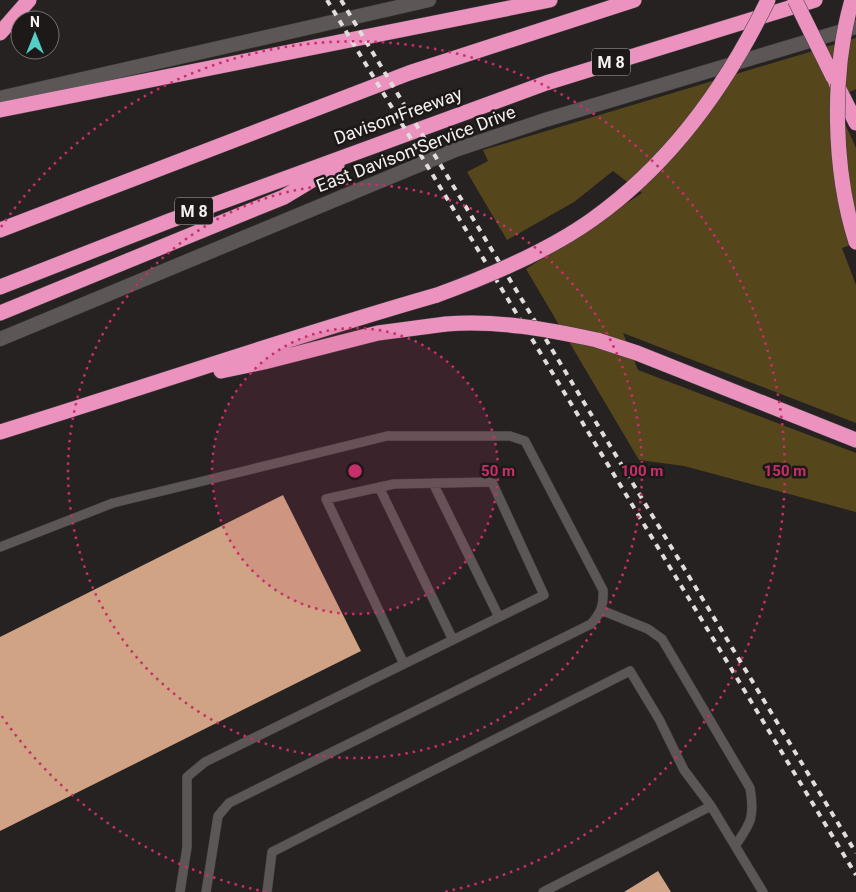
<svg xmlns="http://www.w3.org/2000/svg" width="856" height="892" font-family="Roboto,sans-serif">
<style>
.green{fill:#55461b}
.building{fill:#d0a385}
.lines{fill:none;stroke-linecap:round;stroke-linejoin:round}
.service-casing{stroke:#423f3e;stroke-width:10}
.secondary-casing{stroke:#423f3e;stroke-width:15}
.motorway-casing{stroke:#423f3e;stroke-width:16}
.service{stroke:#5c5756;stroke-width:9}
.secondary{stroke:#5c5756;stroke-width:14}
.motorway{stroke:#eb93be;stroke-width:15}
.rail{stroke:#e0dddc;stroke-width:4;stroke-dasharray:6 6;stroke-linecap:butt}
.motorway-bridge-casing{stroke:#423f3e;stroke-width:16;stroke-linecap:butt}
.motorway-bridge{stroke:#eb93be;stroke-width:15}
.ring{fill:none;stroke:#c72e6a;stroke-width:2.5;stroke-dasharray:2.5 5}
.labels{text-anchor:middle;stroke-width:5;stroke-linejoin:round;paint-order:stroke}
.shield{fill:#1d1919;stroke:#b4b1b0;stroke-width:1}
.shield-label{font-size:16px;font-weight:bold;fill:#f5f2f1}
.street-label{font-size:18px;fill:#f5f2f1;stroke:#1d1919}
.centre{fill:#c72e6a;stroke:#1d1919;stroke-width:2.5}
.ring-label{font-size:15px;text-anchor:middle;font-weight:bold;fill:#c72e6a;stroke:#1d1919;stroke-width:5;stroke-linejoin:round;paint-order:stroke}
</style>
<rect width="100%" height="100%" fill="#272222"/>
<path class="green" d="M856 38V89L834 99 856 148V243L842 248 856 285V423L623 333 638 370 856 453V512L684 466 639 460 526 269 642 193 613 171 574 202 507 240 467 172 488 161 483 150Z"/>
<path class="building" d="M283 495 361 651 0 831V637Z
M658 871 671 892H624Z"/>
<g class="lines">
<g class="service-casing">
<path id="service" d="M433 483 499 617
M379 487 453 640
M0 547 113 503 387 436H510L525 441 603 590C604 605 601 613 591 624L229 803 218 816 206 892
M601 610 648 629 662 639 750 788C755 817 751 823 735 846
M180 892 187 847V777L205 762 544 595 492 482 394 484 326 499 404 664
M267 892 272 852 630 671 659 719 684 770 711 806
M543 892 711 806 763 892"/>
</g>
<g class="secondary-casing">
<path id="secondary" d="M0 98 429 0
M0 339 455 150 545 120 856 27"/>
</g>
<g class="motorway-casing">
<path id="motorway" d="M0 33 29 0
M836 83 856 123
M0 110 550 0
M0 230 409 73 634 0
M0 287 169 221 546 83 815 0
M0 313 284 197 337 165
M597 340 637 353 856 440
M221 371 264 362 378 333 446 324
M0 432C146 387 290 337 437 295"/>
</g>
<use href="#service" class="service"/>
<use href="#secondary" class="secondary"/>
<use href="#motorway" class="motorway"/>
<path class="rail" d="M327 0 856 875
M341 0 856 853"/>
<g class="motorway-bridge-casing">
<path id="motorway-bridge" d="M795 0 833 77
M852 0C831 73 833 170 856 242
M437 295C489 276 547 252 593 219 670 164 727 85 768 0
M446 324C498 320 546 329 597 340"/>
</g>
<use href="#motorway-bridge" class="motorway-bridge"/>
</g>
<circle cx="355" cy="471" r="143" fill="#c72e6a" fill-opacity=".12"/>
<g class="ring">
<circle cx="355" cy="471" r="143"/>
<circle cx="355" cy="471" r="287"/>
<path d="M266 892A430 430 0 0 1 1 715M1 227A430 430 0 1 1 444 892"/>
</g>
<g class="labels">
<g class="shield">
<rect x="592" y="48.5" width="38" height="27" rx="4"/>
<rect x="175" y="197.5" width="38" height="27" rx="4"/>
</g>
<g class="shield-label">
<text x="611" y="68">M 8</text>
<text x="194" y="217">M 8</text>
</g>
<g class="street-label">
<text transform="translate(398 116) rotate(-20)" y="6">Davison Freeway</text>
<text transform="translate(416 149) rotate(-21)" y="6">East Davison Service Drive</text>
</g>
</g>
<circle cx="355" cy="471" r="8" class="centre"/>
<g class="ring-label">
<text x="498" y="476">50 m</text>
<text x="642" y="476">100 m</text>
<text x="785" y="476">150 m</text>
</g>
<g transform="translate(35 35)"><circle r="24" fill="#1d1919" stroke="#73706f"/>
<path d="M0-4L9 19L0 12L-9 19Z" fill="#55cec5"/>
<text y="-8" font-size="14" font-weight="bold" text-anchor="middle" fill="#f5f2f1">N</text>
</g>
</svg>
